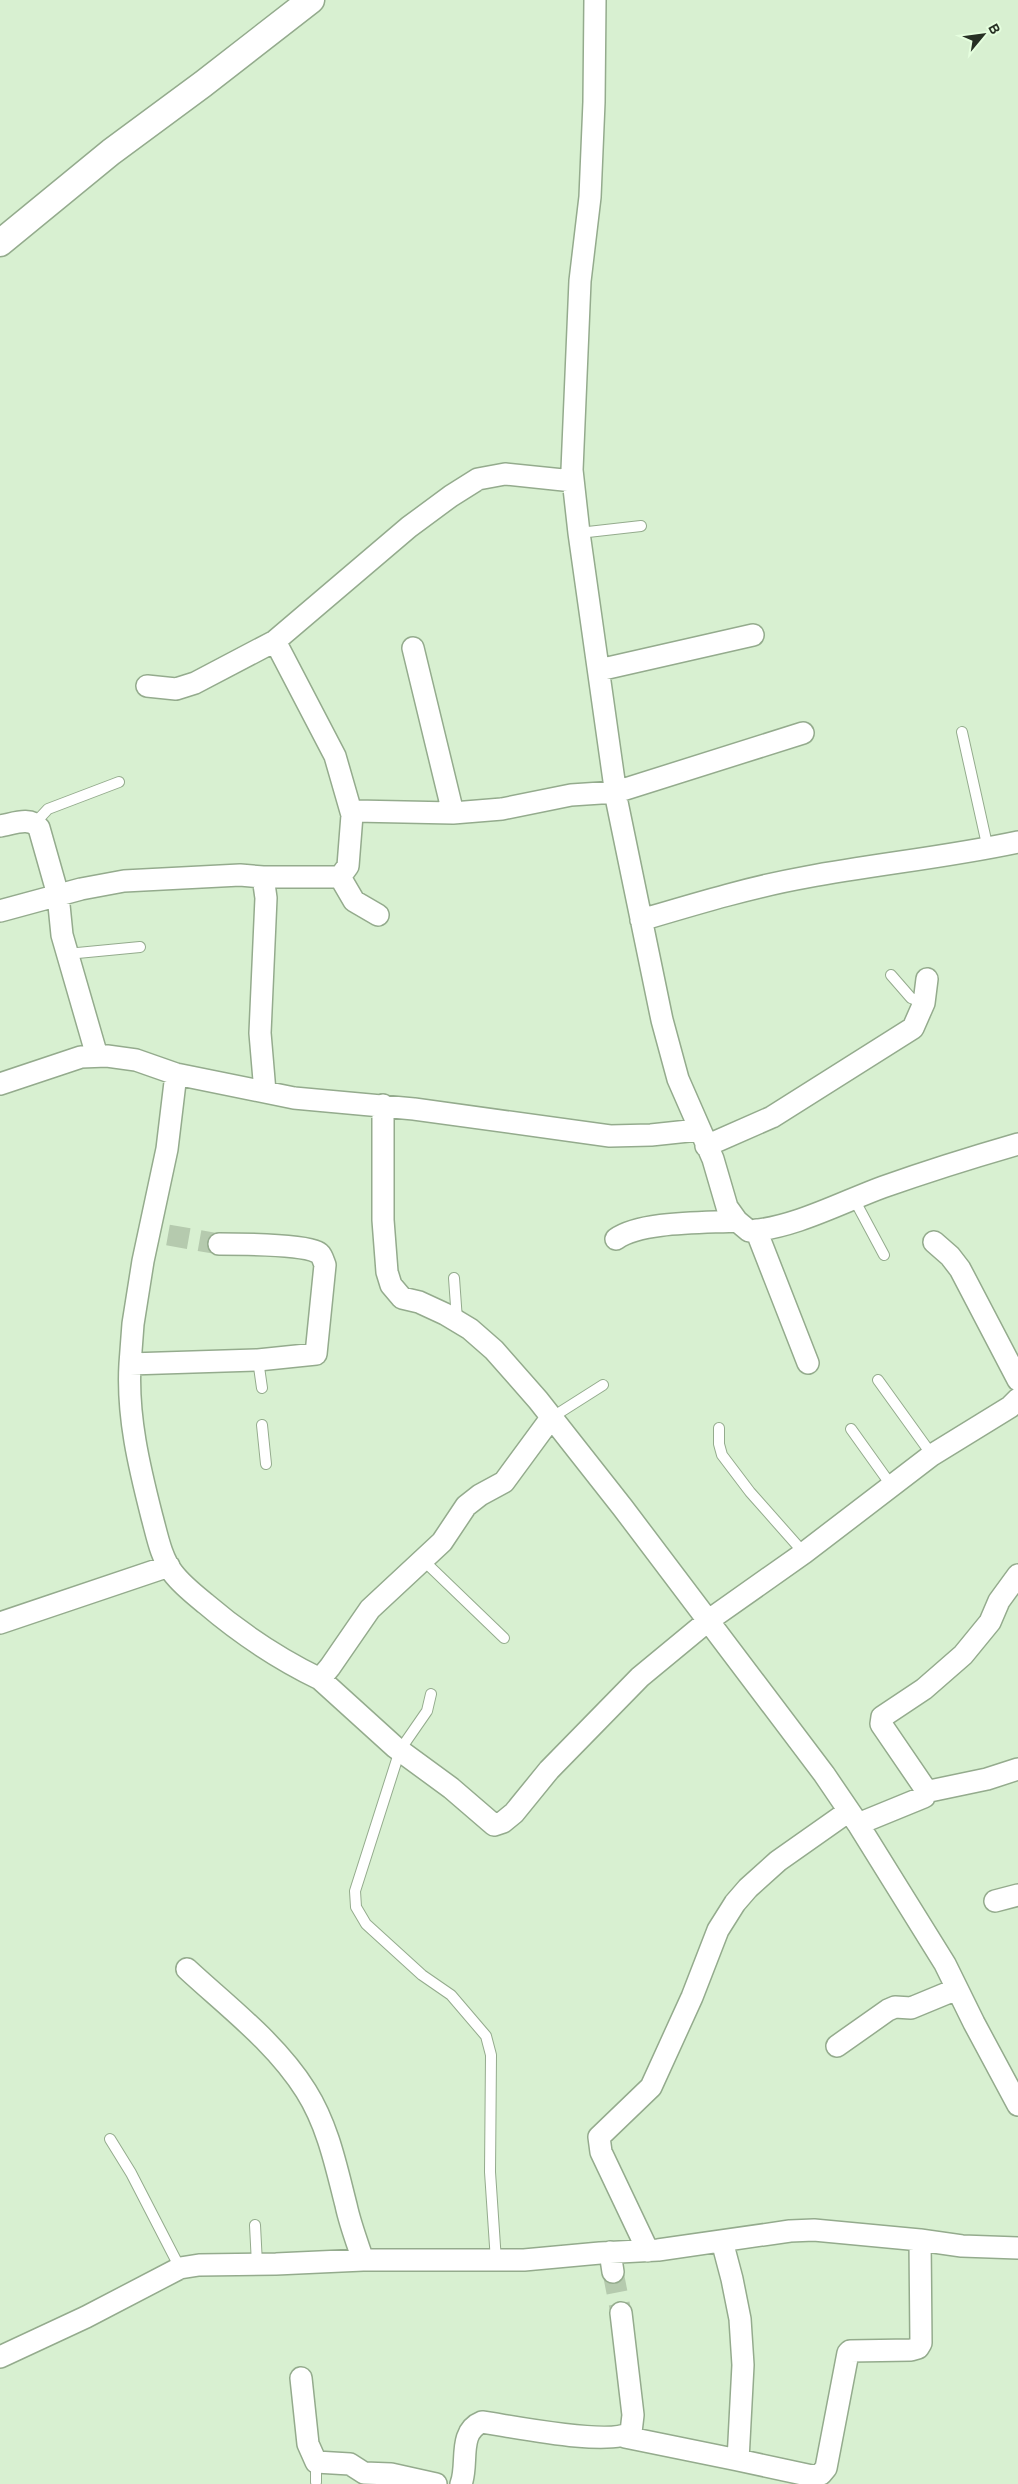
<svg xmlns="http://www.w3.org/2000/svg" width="1018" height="2484" font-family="Overpass,sans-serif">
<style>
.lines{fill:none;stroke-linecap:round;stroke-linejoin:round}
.minor-tunnel{stroke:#b5caae;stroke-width:21;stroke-dasharray:21 11;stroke-linecap:butt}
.service-casing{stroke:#94ab8d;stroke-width:12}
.minor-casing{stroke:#94ab8d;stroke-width:24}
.tertiary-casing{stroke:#94ab8d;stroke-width:29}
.service{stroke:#fff;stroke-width:10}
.minor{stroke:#fff;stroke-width:21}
.tertiary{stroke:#fff;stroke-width:26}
</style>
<rect width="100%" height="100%" fill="#d8f0d1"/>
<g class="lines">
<path class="minor-tunnel" d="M168 1235 219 1244
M613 2272 621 2313"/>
<g class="service-casing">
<path id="service" d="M579 533 641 526
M962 732 988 849
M35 823 48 809 119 782
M67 954 140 947
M891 975 911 998 924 1003
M854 1199 884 1255
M454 1278 457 1320
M258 1360 262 1388
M878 1380 932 1455
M551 1418 603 1385
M262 1425 266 1464
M719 1428V1444L722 1455 750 1492 804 1553
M851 1429 891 1485
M423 1560 504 1638
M431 1694 427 1711 400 1750 355 1891 356 1907 366 1924 422 1975 451 1995 486 2036 491 2055 490 2172 496 2261
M110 2139 131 2173 180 2268
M255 2225 257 2264
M316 2482V2462"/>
</g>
<g class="minor-casing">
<path id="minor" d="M595 0 594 102 590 197 580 281 572 470 579 533 617 802 662 1020 678 1079 713 1159 727 1207 737 1221 749 1231C794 1228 842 1202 883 1187 928 1171 973 1157 1018 1144
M413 648 453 813
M599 670 753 635
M147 686 176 689 195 683 275 641
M352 815 335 756 275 641 409 527 451 496 478 479 505 474 573 481
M0 826C13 824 30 816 39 828L58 895 62 935 97 1056
M263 877H340L348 866 352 815 355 811 453 813 502 809 571 795 616 792 803 733
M340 877 354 901 378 915
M0 911 81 889 124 881 240 875 263 877 266 898 260 1033 265 1092
M641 920C695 904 751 887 807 877 877 864 948 857 1018 842
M0 1084 81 1057 107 1056 136 1060 176 1074 294 1098 414 1109 610 1136 651 1135 698 1130
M383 1105V1220L387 1272 391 1285 402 1298 419 1302 445 1314 470 1329 494 1350 538 1400 623 1508 824 1774 858 1824 945 1964 974 2023 1018 2105
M706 1146 772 1117 913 1028 924 1003 927 979
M756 1230 808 1363
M616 1239C641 1221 705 1223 737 1221
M934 1242 950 1256 960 1269 1018 1380
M219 1244C239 1244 301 1244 317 1252 322 1254 323 1260 325 1265L316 1354 258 1360 130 1364C127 1416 139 1466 152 1517 157 1535 161 1558 173 1573 182 1585 195 1595 206 1604 241 1634 279 1659 320 1679L330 1667 370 1609 442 1542 466 1506 480 1495 504 1482 551 1418
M130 1364 133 1324 143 1261 167 1149 176 1074
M0 1623 169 1566
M320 1679 395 1747 451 1788 494 1825 503 1822 514 1813 549 1770 640 1677 709 1620 804 1553 932 1455 1010 1407 1018 1399
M925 1792 987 1779 1018 1769
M858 1824 924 1797V1787L881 1724 882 1717 924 1689 963 1655 990 1622 999 1601 1018 1575
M995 1901 1018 1895
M187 1969C228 2007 276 2043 306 2091 328 2126 336 2166 346 2205 350 2224 357 2242 363 2260
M837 2046 888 2010 895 2007 911 2008 957 1989
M722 2241 732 2279 740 2319 743 2365 738 2460 812 2476 821 2474 826 2468 848 2353 850 2351 911 2350 918 2348 921 2343 920 2240
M648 2251 601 2152 599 2137 651 2087 692 1997 718 1930 735 1903 748 1888 778 1861 849 1811
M610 2252 613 2272
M0 2357 86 2317 180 2268 199 2265 276 2264 363 2260H524L600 2253 658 2250 790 2231 814 2230 920 2240 962 2246 1018 2248
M301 2378 308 2444 316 2462 350 2464 364 2473 391 2474 436 2484
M625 2437 738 2460
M461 2484C469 2464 457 2432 482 2422 511 2426 610 2447 631 2432L633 2415 621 2313"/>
</g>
<g class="tertiary-casing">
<path id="tertiary" d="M0 243 111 152 203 84 311 0"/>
</g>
<use href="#service" class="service"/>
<use href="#minor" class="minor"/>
<use href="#tertiary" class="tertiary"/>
</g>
<g transform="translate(983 35) rotate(61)" stroke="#e5fede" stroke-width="4" paint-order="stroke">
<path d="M0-4L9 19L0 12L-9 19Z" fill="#273024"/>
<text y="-8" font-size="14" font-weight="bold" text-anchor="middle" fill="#273024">B</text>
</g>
</svg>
